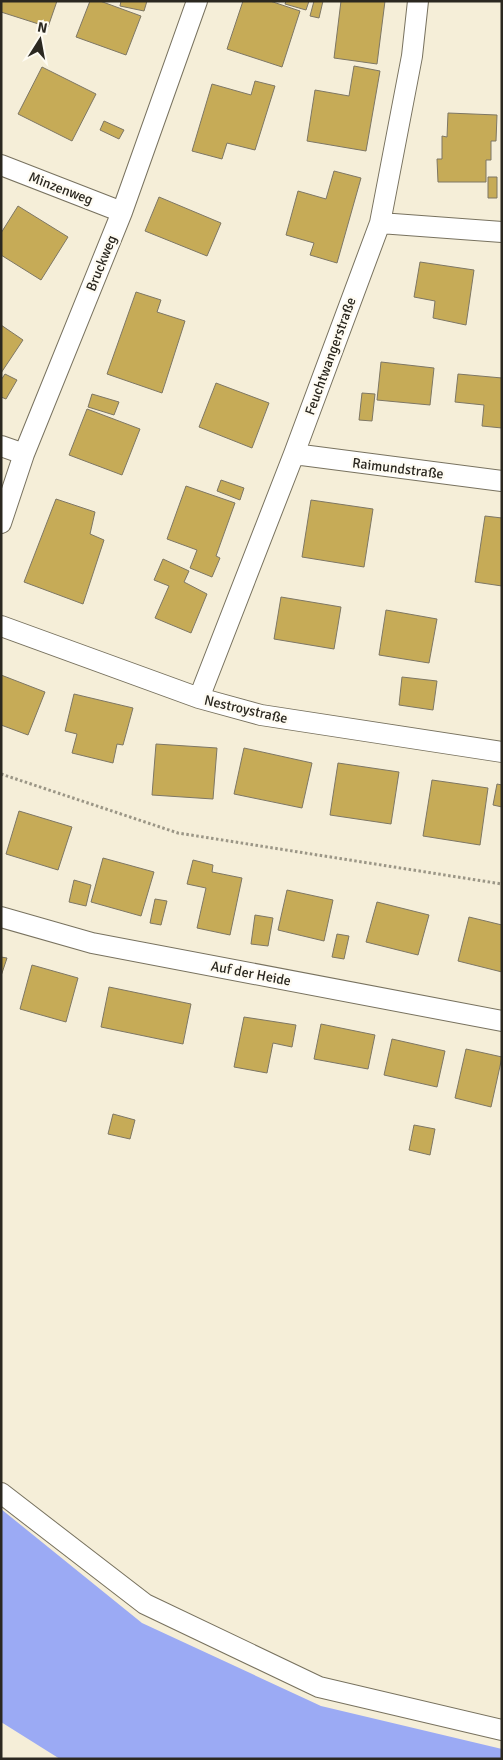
<svg xmlns="http://www.w3.org/2000/svg" width="503" height="1760" font-family="Signika,sans-serif">
<style>
.forest{fill:#9baaf4}
.building{fill:#c6ab57;stroke:#7e7764}
.lines{fill:none;stroke-linecap:round;stroke-linejoin:round}
.street-casing{stroke:#78725f;stroke-width:22}
.path{stroke:#9b9686;stroke-width:3;stroke-dasharray:2.5 2.5;stroke-linecap:butt}
.street{stroke:#fff;stroke-width:20}
.labels{text-anchor:middle;stroke-width:4.5;stroke-linejoin:round;paint-order:stroke}
.street-label{font-size:14px;fill:#2b2820;stroke:#fefbf2}
</style>
<rect width="100%" height="100%" fill="#f5eed8"/>
<path class="forest" d="M1 1509 142 1623 321 1706 502 1749V1759H60L1 1722Z"/>
<path class="building" d="M1 1H57L48 27 1 12Z
M90 1H100L141 16 126 55 76 37Z
M121 1H147L144 11 120 6Z
M243 1H270L300 11 282 67 227 49Z
M286 1H309L306 10 285 4Z
M314 1H323L319 18 310 16Z
M341 1H385L377 64 334 58Z
M354 66 380 71 366 151 307 141 315 90 349 96Z
M42 67 96 94 72 141 18 114Z
M255 81 275 86 255 150 227 143 222 159 192 151 212 84 251 95Z
M448 113 497 115 496 141H491V160H486V182H438L437 159H442V136L447 137Z
M104 121 124 130 119 139 100 130Z
M334 171 361 178 337 263 310 255 314 243 286 235 298 191 326 199Z
M488 177H497V198H488Z
M159 197 221 223 207 256 145 231Z
M18 206 68 237 41 280 1 255V233Z
M420 262 474 270 466 325 433 318 435 301 414 297Z
M136 292 161 300 157 312 185 321 162 393 107 374Z
M1 325 23 340 1 373Z
M381 362 434 368 430 405 377 400Z
M5 374 17 380 6 399 1 397V380Z
M458 374 502 378V428L482 426 484 405 455 402Z
M216 383 269 403 252 448 199 427Z
M362 393 375 394 372 421 359 420Z
M92 394 119 402 114 415 88 407Z
M87 409 140 429 122 475 69 455Z
M221 480 244 488 240 500 217 491Z
M186 486 235 503 216 556 220 558 212 577 190 568 197 550 167 539Z
M56 499 95 512 90 534 104 540 83 604 24 582Z
M311 500 373 509 364 567 302 557Z
M485 516 502 518V586L475 582Z
M163 559 189 571 184 582 207 594 191 633 155 618 169 586 154 580Z
M281 597 341 607 334 649 274 639Z
M386 610 437 619 429 663 379 655Z
M1 675 45 692 28 735 1 725Z
M402 677 437 681 433 710 399 705Z
M74 694 133 708 123 745 117 744 113 763 72 753 77 734 65 731Z
M156 744 217 748 213 799 152 795Z
M244 748 312 763 302 808 234 794Z
M338 763 399 772 391 824 330 815Z
M432 780 488 788 480 845 423 836Z
M497 784 502 785V807L493 805Z
M19 811 72 827 58 870 6 854Z
M103 858 154 872 141 916 91 902Z
M193 860 213 865 212 872 242 878 230 935 197 928 206 888 187 884Z
M74 880 91 885 86 906 69 902Z
M287 890 333 900 324 941 278 930Z
M155 899 167 901 161 925 150 923Z
M377 902 429 915 418 955 366 942Z
M255 915 273 918 268 946 251 944Z
M469 917 502 925V972L458 961Z
M337 934 349 936 344 959 332 957Z
M1 957 7 958 1 976Z
M32 965 78 978 66 1022 20 1009Z
M109 987 191 1004 183 1044 101 1027Z
M244 1017 296 1025 292 1047 273 1043 267 1073 234 1067Z
M321 1024 375 1035 368 1069 314 1059Z
M392 1039 445 1051 437 1087 384 1075Z
M466 1049 502 1057 491 1107 455 1098Z
M113 1114 135 1120 130 1139 108 1134Z
M414 1125 435 1129 430 1155 409 1150Z"/>
<g class="lines">
<g class="street-casing">
<path id="street" d="M1 165 122 212
M380 223 502 232
M1 446 24 454
M294 454 502 481
M1 523 24 454 122 212 197 1
M1 626 199 698 261 715 502 752
M199 698 294 454 380 223 412 56 418 1
M1 917 92 943 502 1021
M1 1493 145 1604 319 1687 502 1730"/>
</g>
<path class="path" d="M1 774 178 833 502 884"/>
<use href="#street" class="street"/>
</g>
<g class="labels">
<g class="street-label">
<text transform="translate(61 188) rotate(21)" y="5">Minzenweg</text>
<text transform="translate(101 263) rotate(-68)" y="5">Bruckweg</text>
<text transform="translate(330 356) rotate(-70)" y="5">Feuchtwangerstraße</text>
<text transform="translate(398 468) rotate(7)" y="5">Raimundstraße</text>
<text transform="translate(246 709) rotate(13)" y="5">Nestroystraße</text>
<text transform="translate(251 973) rotate(11)" y="5">Auf der Heide</text>
</g>
</g>
<rect width="503" height="1760" fill="none" stroke="#2b2820" stroke-width="5"/>
<g transform="translate(40 40) rotate(11)" stroke="#fefbf2" stroke-width="4" paint-order="stroke">
<path d="M0-4L9 19L0 12L-9 19Z" fill="#2b2820"/>
<text y="-8" font-size="14" font-weight="bold" text-anchor="middle" fill="#2b2820">N</text>
</g>
</svg>
